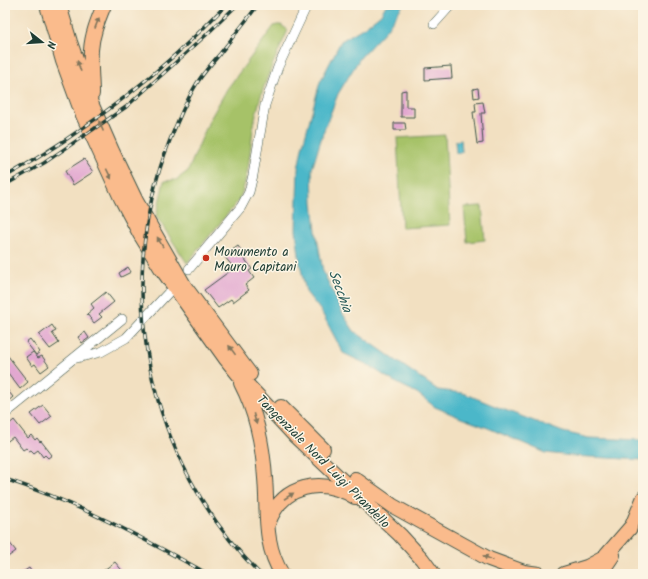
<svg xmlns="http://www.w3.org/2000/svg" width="648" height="579" font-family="Kalam,sans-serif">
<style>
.green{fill:#a6c268;stroke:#62804e}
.water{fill:#4cb7c9;stroke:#367a7e}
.building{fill:#e2a7d0}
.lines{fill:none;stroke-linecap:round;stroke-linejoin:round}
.minor-casing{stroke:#3f5549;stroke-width:10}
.major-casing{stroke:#3f5549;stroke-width:14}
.highway-casing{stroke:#3f5549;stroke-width:16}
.minor{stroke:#fff;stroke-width:9}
.major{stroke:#fabb8c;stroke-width:12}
.highway{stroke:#fabb8c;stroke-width:14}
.rail-casing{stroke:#1f3d34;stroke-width:3.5}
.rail{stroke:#fcf5e5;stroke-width:2;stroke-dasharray:6;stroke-linecap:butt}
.oneway{fill:#82765c}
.poi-dot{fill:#c8321e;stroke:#fcf5e5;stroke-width:1.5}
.labels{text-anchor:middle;stroke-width:3;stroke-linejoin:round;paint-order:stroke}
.poi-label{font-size:13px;fill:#1f3d34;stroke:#fcf5e5;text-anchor:start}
.street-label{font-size:13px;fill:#1f3d34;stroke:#fcf5e5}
.water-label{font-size:14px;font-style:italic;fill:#2a5c59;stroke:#fcf5e5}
</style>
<rect width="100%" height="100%" fill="#fcf5e5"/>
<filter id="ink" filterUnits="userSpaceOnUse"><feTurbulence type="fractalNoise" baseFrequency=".025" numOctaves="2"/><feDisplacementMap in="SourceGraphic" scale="8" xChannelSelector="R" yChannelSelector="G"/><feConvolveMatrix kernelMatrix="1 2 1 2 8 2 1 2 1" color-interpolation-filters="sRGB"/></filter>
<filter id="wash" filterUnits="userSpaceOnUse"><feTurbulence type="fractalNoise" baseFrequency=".012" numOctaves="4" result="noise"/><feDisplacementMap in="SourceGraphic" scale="16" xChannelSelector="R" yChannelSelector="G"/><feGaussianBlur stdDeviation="0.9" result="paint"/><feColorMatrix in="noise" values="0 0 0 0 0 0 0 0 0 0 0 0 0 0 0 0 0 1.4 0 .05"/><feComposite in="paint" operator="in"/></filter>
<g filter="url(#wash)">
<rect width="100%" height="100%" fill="#f2e0c1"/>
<path class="green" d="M277 25H281L288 30C277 55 264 81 258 107 255 117 253 127 252 137 249 159 248 180 239 200L187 263 156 216 164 181 176 180 188 171 209 121 227 89 274 26Z
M445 135 450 225 402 228 397 138Z
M482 206 485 240 467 242 464 207Z"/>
<path class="water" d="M386 5H403L386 30 360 58 338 94 323 133 312 169 313 202 316 231 323 271 343 314 354 331 438 390 463 393 505 410 563 432 589 438 643 440V460L572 456 546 453 488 428 461 418 435 407 417 393 393 381 366 364 343 353 321 311 306 292 300 264 296 230 298 169 302 148 320 82 341 41 366 26 381 14Z
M461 140 462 152 456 153 455 141Z"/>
<g id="blocks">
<path class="building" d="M451 66 452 78 425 80V68Z
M478 88 479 97 474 98 473 89Z
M406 90V107H414V117H401V91Z
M483 102 485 113H481L483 143 477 144 473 112H476L475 103Z
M394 123H405L406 130H394Z
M84 159 93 172 73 185 65 171Z
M238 246 246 257 244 258 252 269 249 271 254 278 245 285 249 290 233 302 231 299 218 308 204 290 234 268 224 256Z
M128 267 131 272 121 277 119 273Z
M106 292 114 302 99 314 102 317 94 323 87 314 94 308 91 304Z
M52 325 56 331 52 333 59 343 50 349 39 335Z
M85 332 89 338 82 343 78 337Z
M30 339 40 352 36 355 26 342Z
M33 352 38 358 42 356 49 366 41 372 35 364 32 366 26 357Z
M8 356 28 382 20 389 5 369V359Z
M5 387 13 397 5 404Z
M43 405 52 416 40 425 31 414Z
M14 420 28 438 31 435 35 440 37 438 40 442 41 441 52 455 48 458 45 455 43 457 38 450 34 453 31 450 29 451 26 448 23 450 13 437 5 443V428Z
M5 537 16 551 5 559Z
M115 562 125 574H107L104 570Z
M29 568 33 574H20Z"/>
</g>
</g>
<g filter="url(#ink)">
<use href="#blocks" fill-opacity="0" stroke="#3f5549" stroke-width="1"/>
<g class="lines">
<g class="minor-casing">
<path id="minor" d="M434 24 451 5
M189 269 241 207 249 192 253 175 265 105 278 67 307 5
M73 359 101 352 126 338 168 293
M5 414 122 319"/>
</g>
<g class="major-casing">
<path id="major" d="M630 528 643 497"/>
</g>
<g class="highway-casing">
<path id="highway" d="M47 5 63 61 82 113 121 198 140 234 161 268 226 359 242 379 296 437 400 535 422 559 433 574
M59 5 70 42 91 103 112 151 136 201 185 287 250 374
M92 94C92 80 90 65 91 50 92 34 98 20 104 5
M241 383C256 412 263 446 265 478 268 512 263 544 282 574
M281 407 323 449
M355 479 393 506 489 559 524 572 539 574
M268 524C282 484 321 477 355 497
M564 574 587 567 604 558 630 528
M600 574 613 555"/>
</g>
<use href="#minor" class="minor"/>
<use href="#major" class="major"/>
<use href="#highway" class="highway"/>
<g class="rail-casing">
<path id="rail" d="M258 5C245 22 232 38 219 55 212 63 205 71 199 80 187 98 178 120 170 140 111 289 147 460 260 574
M5 177C86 131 162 73 226 5
M5 185 44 163 126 107 205 36 237 5
M5 479C76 502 143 538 208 574"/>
</g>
<use href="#rail" class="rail"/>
</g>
<defs><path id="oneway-solid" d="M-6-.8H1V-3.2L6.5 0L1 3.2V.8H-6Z"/></defs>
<g class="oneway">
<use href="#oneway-solid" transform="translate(97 23) rotate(-69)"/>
<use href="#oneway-solid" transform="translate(79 66) rotate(-109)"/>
<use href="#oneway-solid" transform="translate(101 126) rotate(-113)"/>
<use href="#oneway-solid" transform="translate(109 174) rotate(64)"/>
<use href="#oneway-solid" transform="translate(160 242) rotate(-120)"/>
<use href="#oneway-solid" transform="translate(232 350) rotate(-126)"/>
<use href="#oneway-solid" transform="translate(255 419) rotate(74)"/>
<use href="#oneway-solid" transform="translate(289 496) rotate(-33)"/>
<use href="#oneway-solid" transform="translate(488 558) rotate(-154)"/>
</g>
</g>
<circle class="poi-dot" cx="206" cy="258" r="4"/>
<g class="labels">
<g class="poi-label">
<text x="214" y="256">Monumento a<tspan x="214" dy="15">Mauro Capitani</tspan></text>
</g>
<g class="street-label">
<text transform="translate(324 461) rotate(45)" y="5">Tangenziale Nord Luigi Pirandello</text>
</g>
<g class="water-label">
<text transform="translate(341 291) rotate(70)" y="5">Secchia</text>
</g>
</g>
<rect width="648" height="579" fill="none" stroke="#fcf5e5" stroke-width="20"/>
<g transform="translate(42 42) rotate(107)" stroke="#fcf5e5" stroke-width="3" paint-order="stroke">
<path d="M0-3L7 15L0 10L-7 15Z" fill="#1f3d34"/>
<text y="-6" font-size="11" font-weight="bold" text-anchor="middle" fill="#1f3d34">N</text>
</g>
</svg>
